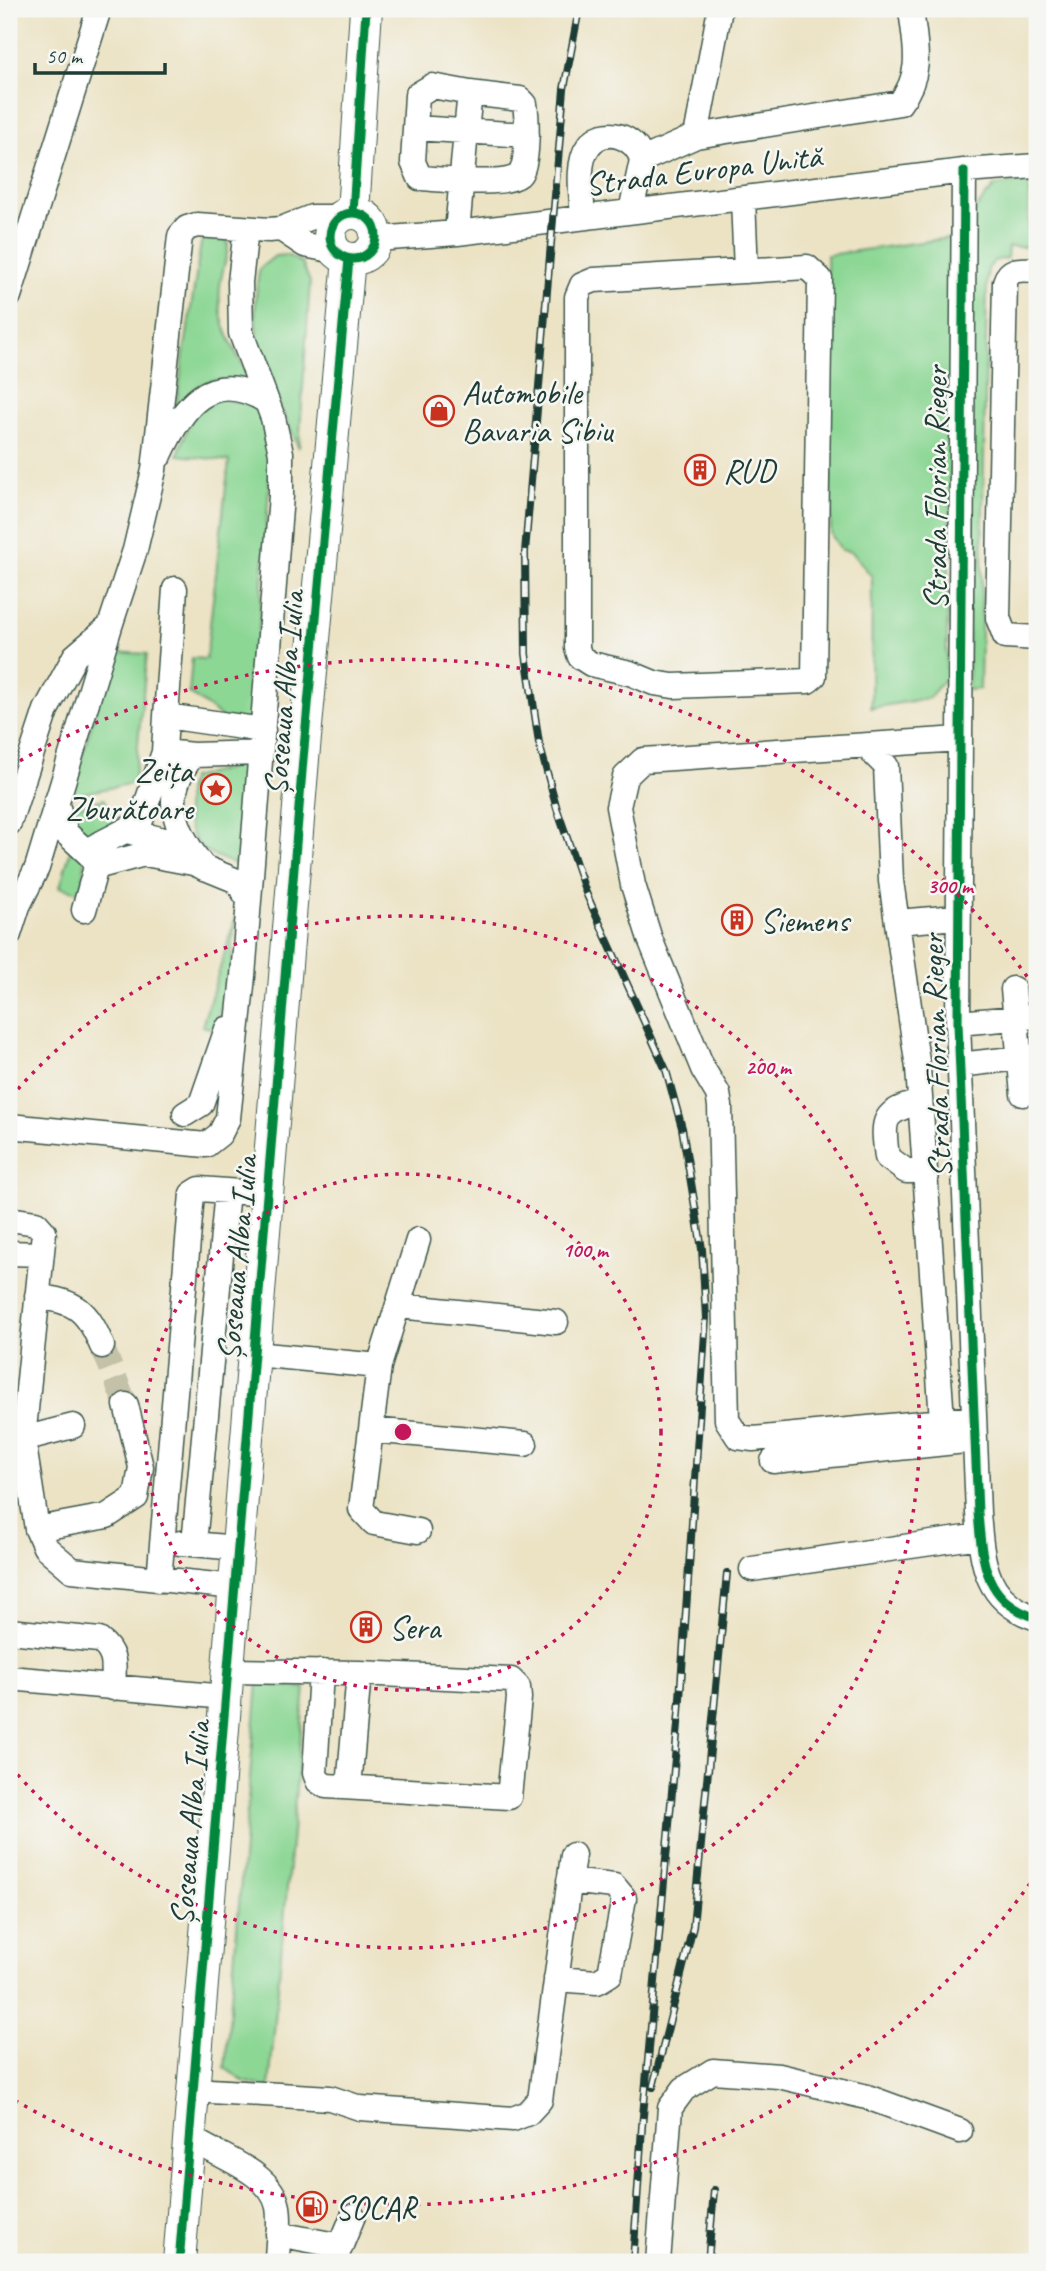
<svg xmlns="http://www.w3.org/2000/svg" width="1046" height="2271" font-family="Caveat,sans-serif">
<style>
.green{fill:#8cd794;stroke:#568a64;stroke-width:2}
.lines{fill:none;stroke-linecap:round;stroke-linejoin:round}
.minor-tunnel{stroke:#c3c2a8;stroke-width:24;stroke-dasharray:24 12;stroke-linecap:butt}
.minor-casing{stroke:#3e564a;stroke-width:27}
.major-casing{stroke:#3e564a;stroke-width:34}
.minor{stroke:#fff;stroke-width:24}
.major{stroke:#fff;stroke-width:32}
.rail-casing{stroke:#1f3d34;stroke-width:8}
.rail{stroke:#f6f6f2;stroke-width:5;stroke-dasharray:16;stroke-linecap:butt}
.cycleway-casing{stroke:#f6f6f2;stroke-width:13}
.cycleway{stroke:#00873e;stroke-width:9}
.ring{fill:none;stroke:#c2185b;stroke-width:3.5;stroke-dasharray:3.5 7}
.labels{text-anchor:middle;stroke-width:5;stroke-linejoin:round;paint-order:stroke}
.street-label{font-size:33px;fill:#1f3d34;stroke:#f6f6f2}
.poi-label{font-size:33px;fill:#1f3d34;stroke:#f6f6f2;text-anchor:start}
.centre{fill:#c2185b;stroke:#f6f6f2;stroke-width:3.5}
.ring-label{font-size:21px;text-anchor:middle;font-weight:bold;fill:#c2185b;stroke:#f6f6f2;stroke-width:5;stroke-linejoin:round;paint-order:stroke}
</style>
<rect width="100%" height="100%" fill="#f6f6f2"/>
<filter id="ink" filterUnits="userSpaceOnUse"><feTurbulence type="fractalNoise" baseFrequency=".0143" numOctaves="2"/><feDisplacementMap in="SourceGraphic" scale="14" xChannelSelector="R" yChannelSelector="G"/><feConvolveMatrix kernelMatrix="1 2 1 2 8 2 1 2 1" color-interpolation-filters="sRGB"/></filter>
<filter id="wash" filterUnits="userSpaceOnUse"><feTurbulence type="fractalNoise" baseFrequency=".00686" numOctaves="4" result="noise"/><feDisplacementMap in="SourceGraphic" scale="28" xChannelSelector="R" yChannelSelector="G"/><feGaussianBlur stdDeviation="1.57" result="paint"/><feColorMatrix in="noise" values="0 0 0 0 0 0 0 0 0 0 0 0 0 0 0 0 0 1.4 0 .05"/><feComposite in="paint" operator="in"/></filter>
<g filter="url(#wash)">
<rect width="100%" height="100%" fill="#ece3c5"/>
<path class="green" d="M1029 180 1028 242H1037V247H1008L1007 258 994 261 988 269 987 279 980 689 968 690 971 214 994 187Z
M207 235 225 237 228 243C228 257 221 272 220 287 216 323 235 349 250 381 209 378 198 377 175 413L201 243Z
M957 237 946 677 929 698 871 708 872 577 852 552 841 550 831 534 827 255Z
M287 255 302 263 310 282 299 448C271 383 244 341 260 268L275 256Z
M220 398 252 405 260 413 271 460 252 722 224 719 189 693 192 658 206 659 229 461 178 455 192 415Z
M113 652 147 654 134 783 70 796Z
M251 763 241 868C228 860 212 857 201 847 184 833 183 797 191 778Z
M104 799 113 816 131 823 129 844 108 857C94 843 70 829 72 807Z
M71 849 85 859 82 893 60 887Z
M237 913 232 944V973L214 1029 202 1026Z
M258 1683 305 1688 269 2088 243 2081 225 2068Z"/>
</g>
<g filter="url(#ink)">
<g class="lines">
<path class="minor-tunnel" d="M102 1346 126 1405"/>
<g class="minor-casing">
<path id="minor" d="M415 128 527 135
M696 136 720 9
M964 171 958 1023 978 1513C982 1561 984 1602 1037 1618
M743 199 746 271
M631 211 642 160 696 136 900 103C924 72 915 46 911 9
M583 217C582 197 576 164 588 147 604 124 637 137 642 160
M281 229 305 245 335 251
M457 233C461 186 465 139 470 93L520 99 525 104C527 117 529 166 519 175 505 187 439 179 420 178L413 162 417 95 432 86 470 93
M376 239 457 233 964 171 1037 166
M807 267 820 279 814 676 808 681 673 686 654 683 630 673 591 664 580 657 577 648V297L582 285 594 280Z
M1037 270C1023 270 1010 266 1005 282L998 618 1005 636 1037 638
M9 296 99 9
M160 455C182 407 210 367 266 401
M166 716 175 589
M960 739 643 760 625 777 618 807 633 885 650 939 703 1069 718 1094 720 1106 727 1420 738 1437 753 1439 974 1418
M867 747 886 766 891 881 918 1068 942 1420
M260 753 193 755 164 752 166 716 263 730
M193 755C160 795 174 830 204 868
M56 802 66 833 91 856 96 867 84 910
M9 823 46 710 75 656 110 626 135 550 154 470 180 236 187 228 197 225 269 230 281 229 312 217H339
M127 831 185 845
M86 851 140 823 164 752
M96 867 145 854 193 863 237 881 249 900
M897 922 957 917
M9 934 18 906 37 868 110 626
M1013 989 1023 1094
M958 1023 1037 1016
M959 1065 1037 1056
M920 1102C882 1112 882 1119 887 1157L906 1171H925
M185 1114 201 1104 227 1029
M9 1126 206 1145 220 1134 228 1118 243 976 281 496V453L273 418 241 333 240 282 246 229
M9 1219 36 1223 44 1232 23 1439 37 1529 45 1547 72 1570 235 1587
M418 1240 379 1366 361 1509 374 1523 418 1531
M9 1253 41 1254
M37 1296C76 1302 87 1309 102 1346
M399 1306 556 1322
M255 1354 379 1366
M371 1430 525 1444
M23 1439 73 1426
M773 1461 975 1440
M37 1529 107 1516 136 1497 141 1467 126 1405
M180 1543 238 1548
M194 1544 227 1191
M752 1569 980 1536
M159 1580 192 1194 200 1189 268 1194
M9 1631 99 1640C117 1653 114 1667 113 1688
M228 1671 359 1673 349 1787
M321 1672 315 1773 318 1781 326 1786 509 1797 519 1698 518 1687 511 1680 359 1673
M9 1678 226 1697
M556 1979 597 1982 610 1974 624 1898 614 1886 569 1881
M193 2090 330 2098 360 2108 513 2119 528 2113 540 2100 573 1855
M189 2137C216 2156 271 2171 278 2207 281 2224 277 2245 277 2262
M278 2234 341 2246
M334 2262 353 2216
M658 2262 670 2108 684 2089 713 2071 779 2076 867 2097 960 2131"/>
</g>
<g class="major-casing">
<path id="major" d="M330 236a23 23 0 1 1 46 0a23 23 0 1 1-46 0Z
M353 213 366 9
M179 2262 303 759 349 259"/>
</g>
<use href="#minor" class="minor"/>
<use href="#major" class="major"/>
<g class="rail-casing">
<path id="rail" d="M579 9 564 89 525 552 526 654 539 743 557 809 586 893 666 1070 682 1128 702 1249 706 1318 679 1713 642 2127 633 2262
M653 2087 693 1927 727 1573
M708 2262 714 2190"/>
</g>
<use href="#rail" class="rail"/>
<g class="cycleway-casing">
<path id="cycleway" d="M964 171 958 1023 978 1513C982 1561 984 1602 1037 1618
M330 236a23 23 0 1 1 46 0a23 23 0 1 1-46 0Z
M353 213 366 9
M179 2262 303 759 349 259"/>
</g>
<use href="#cycleway" class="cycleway"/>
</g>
</g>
<g class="ring">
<circle cx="403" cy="1432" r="258"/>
<path d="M11 1097A516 516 0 1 1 11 1767"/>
<path d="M1036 1875A773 773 0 0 1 11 2098M11 766A773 773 0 0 1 1036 989"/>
</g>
<defs>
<g id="shop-ring" transform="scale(1.575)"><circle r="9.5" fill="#f6f6f2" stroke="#c8321e" stroke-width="1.5"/><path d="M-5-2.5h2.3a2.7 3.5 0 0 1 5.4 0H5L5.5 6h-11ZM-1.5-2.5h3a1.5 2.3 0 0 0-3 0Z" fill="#c8321e"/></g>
<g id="building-ring" transform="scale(1.575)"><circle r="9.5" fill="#f6f6f2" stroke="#c8321e" stroke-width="1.5"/><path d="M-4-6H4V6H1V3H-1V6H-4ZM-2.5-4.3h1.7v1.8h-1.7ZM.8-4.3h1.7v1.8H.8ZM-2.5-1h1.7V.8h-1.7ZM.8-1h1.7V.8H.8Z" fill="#c8321e"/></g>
<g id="sight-ring" transform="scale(1.575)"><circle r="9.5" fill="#f6f6f2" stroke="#c8321e" stroke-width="1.5"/><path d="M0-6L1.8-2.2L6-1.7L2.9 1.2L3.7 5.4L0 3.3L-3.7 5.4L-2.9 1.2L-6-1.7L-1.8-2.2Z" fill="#c8321e"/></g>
<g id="fuel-ring" transform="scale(1.575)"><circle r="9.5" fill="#f6f6f2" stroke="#c8321e" stroke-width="1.5"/><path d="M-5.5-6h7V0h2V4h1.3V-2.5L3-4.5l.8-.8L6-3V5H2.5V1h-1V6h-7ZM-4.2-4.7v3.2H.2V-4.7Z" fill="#c8321e"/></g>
</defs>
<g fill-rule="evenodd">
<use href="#shop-ring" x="439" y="411"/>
<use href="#building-ring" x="700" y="470"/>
<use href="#sight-ring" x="216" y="789"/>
<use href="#building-ring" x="737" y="920"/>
<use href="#building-ring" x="366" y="1627"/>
<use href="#fuel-ring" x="312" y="2207"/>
</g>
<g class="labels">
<g class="street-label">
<text transform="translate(703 169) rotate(-7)" y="12">Strada Europa Unită</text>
<text transform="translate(935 488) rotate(-90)" y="12">Strada Florian Rieger</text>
<text transform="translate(283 693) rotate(-85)" y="12">Șoseaua Alba Iulia</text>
<text transform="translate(935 1056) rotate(-92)" y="12">Strada Florian Rieger</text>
<text transform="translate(236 1258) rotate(-85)" y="12">Șoseaua Alba Iulia</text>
<text transform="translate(189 1823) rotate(-85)" y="12">Șoseaua Alba Iulia</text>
</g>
<g class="poi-label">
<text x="462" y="404">Automobile<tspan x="462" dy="38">Bavaria Sibiu</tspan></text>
<text x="723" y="482">RUD</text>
<text x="193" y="782" text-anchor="end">Zeița<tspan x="193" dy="38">Zburătoare</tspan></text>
<text x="760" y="932">Siemens</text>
<text x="389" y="1639">Sera</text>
<text x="335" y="2219">SOCAR</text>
</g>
</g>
<circle cx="403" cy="1432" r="10" class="centre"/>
<g class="ring-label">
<text x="950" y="893">300 m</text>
<text x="768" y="1074">200 m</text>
<text x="585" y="1257">100 m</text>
</g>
<rect width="1046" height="2271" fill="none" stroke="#f6f6f2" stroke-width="35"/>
<path d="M35 63v10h130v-10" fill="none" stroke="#1f3d34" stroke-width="3.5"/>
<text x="46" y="63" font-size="21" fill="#1f3d34" stroke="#f6f6f2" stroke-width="5" paint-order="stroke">50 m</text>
</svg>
